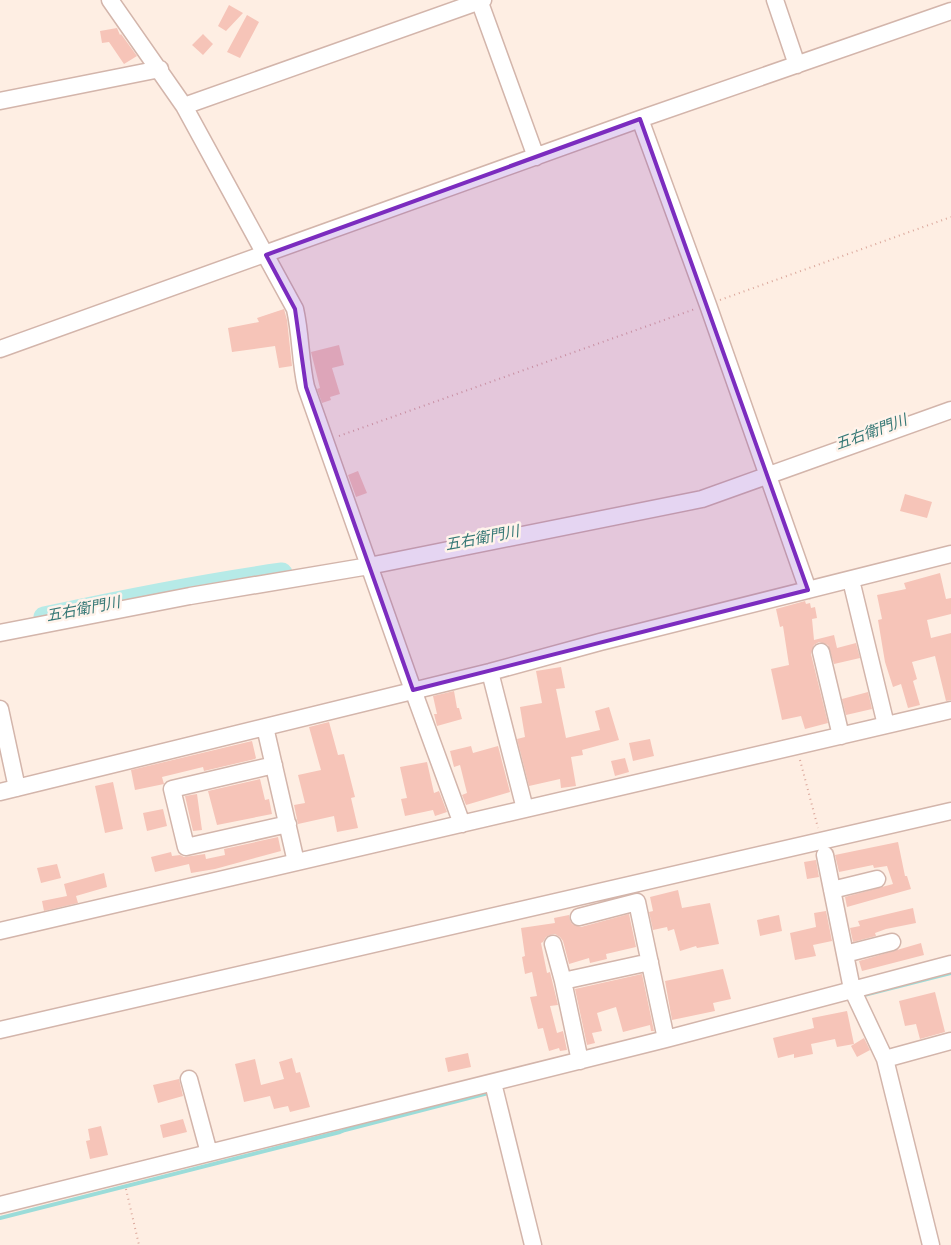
<svg xmlns="http://www.w3.org/2000/svg" width="951" height="1245" font-family="'Golos Text','Noto Sans JP',sans-serif">
<style>
.lines{fill:none;stroke-linecap:round;stroke-linejoin:round}
.stream{stroke:#9bdcd9;stroke-width:4}
.river{stroke:#b6eae7;stroke-width:21}
.building{fill:#f6c4b8}
.minor-casing{stroke:#d3b5ab;stroke-width:19}
.path{stroke:#dba79b;stroke-width:2;stroke-dasharray:1 4;stroke-linecap:butt}
.minor{stroke:#fff;stroke-width:16}
.marked{fill:#7b2cbf;fill-opacity:0.2;stroke:#7b2cbf;stroke-width:4;stroke-linejoin:round}
.labels{text-anchor:middle;stroke-width:5;stroke-linejoin:round;paint-order:stroke}
.water-label{font-size:15px;font-style:italic;fill:#367876;stroke:#fff3eb}
</style>
<rect width="100%" height="100%" fill="#feeee3"/>
<g class="lines">
<path class="stream" d="M860 996 951 973
M0 1218 340 1132 345 1130 492 1092"/>
<path class="river" d="M44 617C123 600 202 584 282 573"/>
</g>
<path class="building" d="M229 5 243 13 226 31 218 26Z
M247 15 259 22 240 58 227 52Z
M117 28 120 35 121 34 137 56 124 64 109 42 102 43 100 31Z
M203 34 213 44 203 55 192 45Z
M284 309 287 320 292 366 279 368 275 346 232 352 228 328 259 322 257 318Z
M339 345 344 365 332 368 340 394 330 397 331 400 322 403 317 389 320 388 311 352Z
M358 471 367 493 356 497 348 475Z
M905 494 932 502 927 518 900 511Z
M940 573 946 599 951 598V614L927 620 931 638 951 633V700L946 701 935 656 912 662 917 679 913 681 920 705 908 708 901 684 893 687 885 662 878 620 882 619 877 595 906 589 904 583Z
M805 601 806 604 810 603 811 608 815 607 817 618 812 619 814 640 834 635 837 648 856 643 860 658 834 664 828 645 819 642 814 645 811 654 828 723 805 729 801 716 782 720 771 669 789 665 783 626 780 627 776 609Z
M561 667 565 688 556 689 566 738 600 730 595 711 609 707 619 740 582 750 583 755 571 757 576 786 561 788 560 779 529 786 517 739 525 737 520 707 542 703 536 671Z
M454 691 457 708H459L462 719 437 726 434 714H437L433 696Z
M868 692 872 709 846 715 842 699Z
M329 722 338 755 344 754 355 797 351 798 358 828 337 832 334 816 298 824 294 805 305 803 298 775 321 770 309 727Z
M650 739 654 756 633 761 629 743Z
M252 741 256 758 255 759 204 771 203 767 162 777 164 784 135 790 131 770Z
M471 746 473 753 498 746 510 792 466 805 462 795 467 793 460 765 454 767 450 751Z
M625 758 629 772 615 776 611 761Z
M427 762 434 793 439 791 447 812 435 816 433 810 405 816 401 799 407 798 400 767Z
M260 779 265 800 269 799 272 814 217 825 208 791Z
M113 782 123 829 105 833 95 786Z
M197 794 202 830 193 831 185 796Z
M163 809 167 826 147 831 143 813Z
M278 837 281 851 215 869 191 873 189 864 155 872 151 857 171 852 172 856 180 855 184 857 205 854 206 859 225 855 224 849Z
M898 842 905 876H907L911 889 847 907 845 897 893 884 887 866 874 868 873 865 839 872 835 855Z
M816 860 819 877 807 879 804 862Z
M57 864 61 878 41 883 37 868Z
M104 873 107 887 76 896 78 903 44 911 42 901 67 896 64 884Z
M678 890 682 908 710 903 719 944 697 948 696 946 680 951 674 929 668 931 667 927 653 930 649 912 653 911 650 897Z
M913 908 916 923 886 929 875 933 876 936 853 942 850 928 860 926 858 921Z
M826 911 832 941 813 945 816 956 795 960 790 933 816 927 814 913Z
M629 914 636 947 606 954 607 959 590 963 589 958 569 964 563 941 560 937 555 934 550 935 546 937 543 942 541 943 547 973 550 972 558 1005 550 1006 557 1033 563 1031 567 1050 560 1051 559 1048 549 1051 543 1028 538 1029 530 997 537 996 532 972 525 974 522 957 525 956 521 928 555 923 554 918 569 915 570 920 572 924 581 927Z
M779 915 782 931 760 936 757 920Z
M921 943 924 955 862 971 859 961Z
M723 969 731 999 713 1003 715 1011 672 1020 665 981Z
M642 974 654 1031H651L650 1025 623 1032 616 1007 597 1013 602 1031 592 1033 595 1043 587 1045 575 989Z
M935 992 945 1032 920 1039 916 1024 905 1026 899 1001Z
M847 1011 854 1044 837 1047 835 1039 811 1044 813 1054 794 1058V1054L778 1058 773 1038 814 1028 812 1018Z
M864 1038 870 1050 857 1057 851 1046Z
M468 1053 471 1067 448 1072 445 1058Z
M292 1058 296 1073 300 1072 310 1107 290 1112 288 1106 274 1109 270 1096 244 1102 235 1064 255 1059 261 1085 284 1079 279 1062Z
M179 1079 183 1096 158 1103 153 1085Z
M183 1119 187 1132 163 1138 160 1125Z
M101 1126 108 1155 90 1159 86 1141 90 1140 88 1129Z"/>
<g class="lines">
<g class="minor-casing">
<path id="minor" d="M110 0 184 106 295 309C301 335 300 361 306 387L413 690 462 824
M479 0 536 157
M775 0 797 65
M0 101 160 69
M184 106 483 0
M640 119 708 305 808 590
M0 349 640 119 951 11
M851 580 886 725
M0 633 190 596 369 566 702 499 951 410
M821 652 841 736
M490 672 525 809
M0 709 17 788
M265 727 296 862
M274 765 172 789 186 847 288 824
M0 792 490 672 600 642 951 554
M825 855 852 989 885 1059 931 1245
M832 890 877 879
M579 917 637 902 666 1039
M0 931 951 710
M553 944 563 981 580 1061
M845 954 892 942
M563 981 650 962
M0 1030 951 811
M885 1059 951 1041
M189 1079 209 1153
M493 1083 533 1245
M0 1205 666 1039 951 964"/>
</g>
<path class="path" d="M720 300 951 217
M339 436 695 309
M800 760 818 828
M126 1189 139 1245"/>
<use href="#minor" class="minor"/>
</g>
<path class="marked" d="M640 119 808 590 413 690 306 387 295 309 266 255Z"/>
<g class="labels">
<g class="water-label">
<text transform="translate(871 432) rotate(-20)" y="5">五右衛門川</text>
<text transform="translate(482 538) rotate(-11)" y="5">五右衛門川</text>
<text transform="translate(83 609) rotate(-11)" y="5">五右衛門川</text>
</g>
</g>
</svg>
